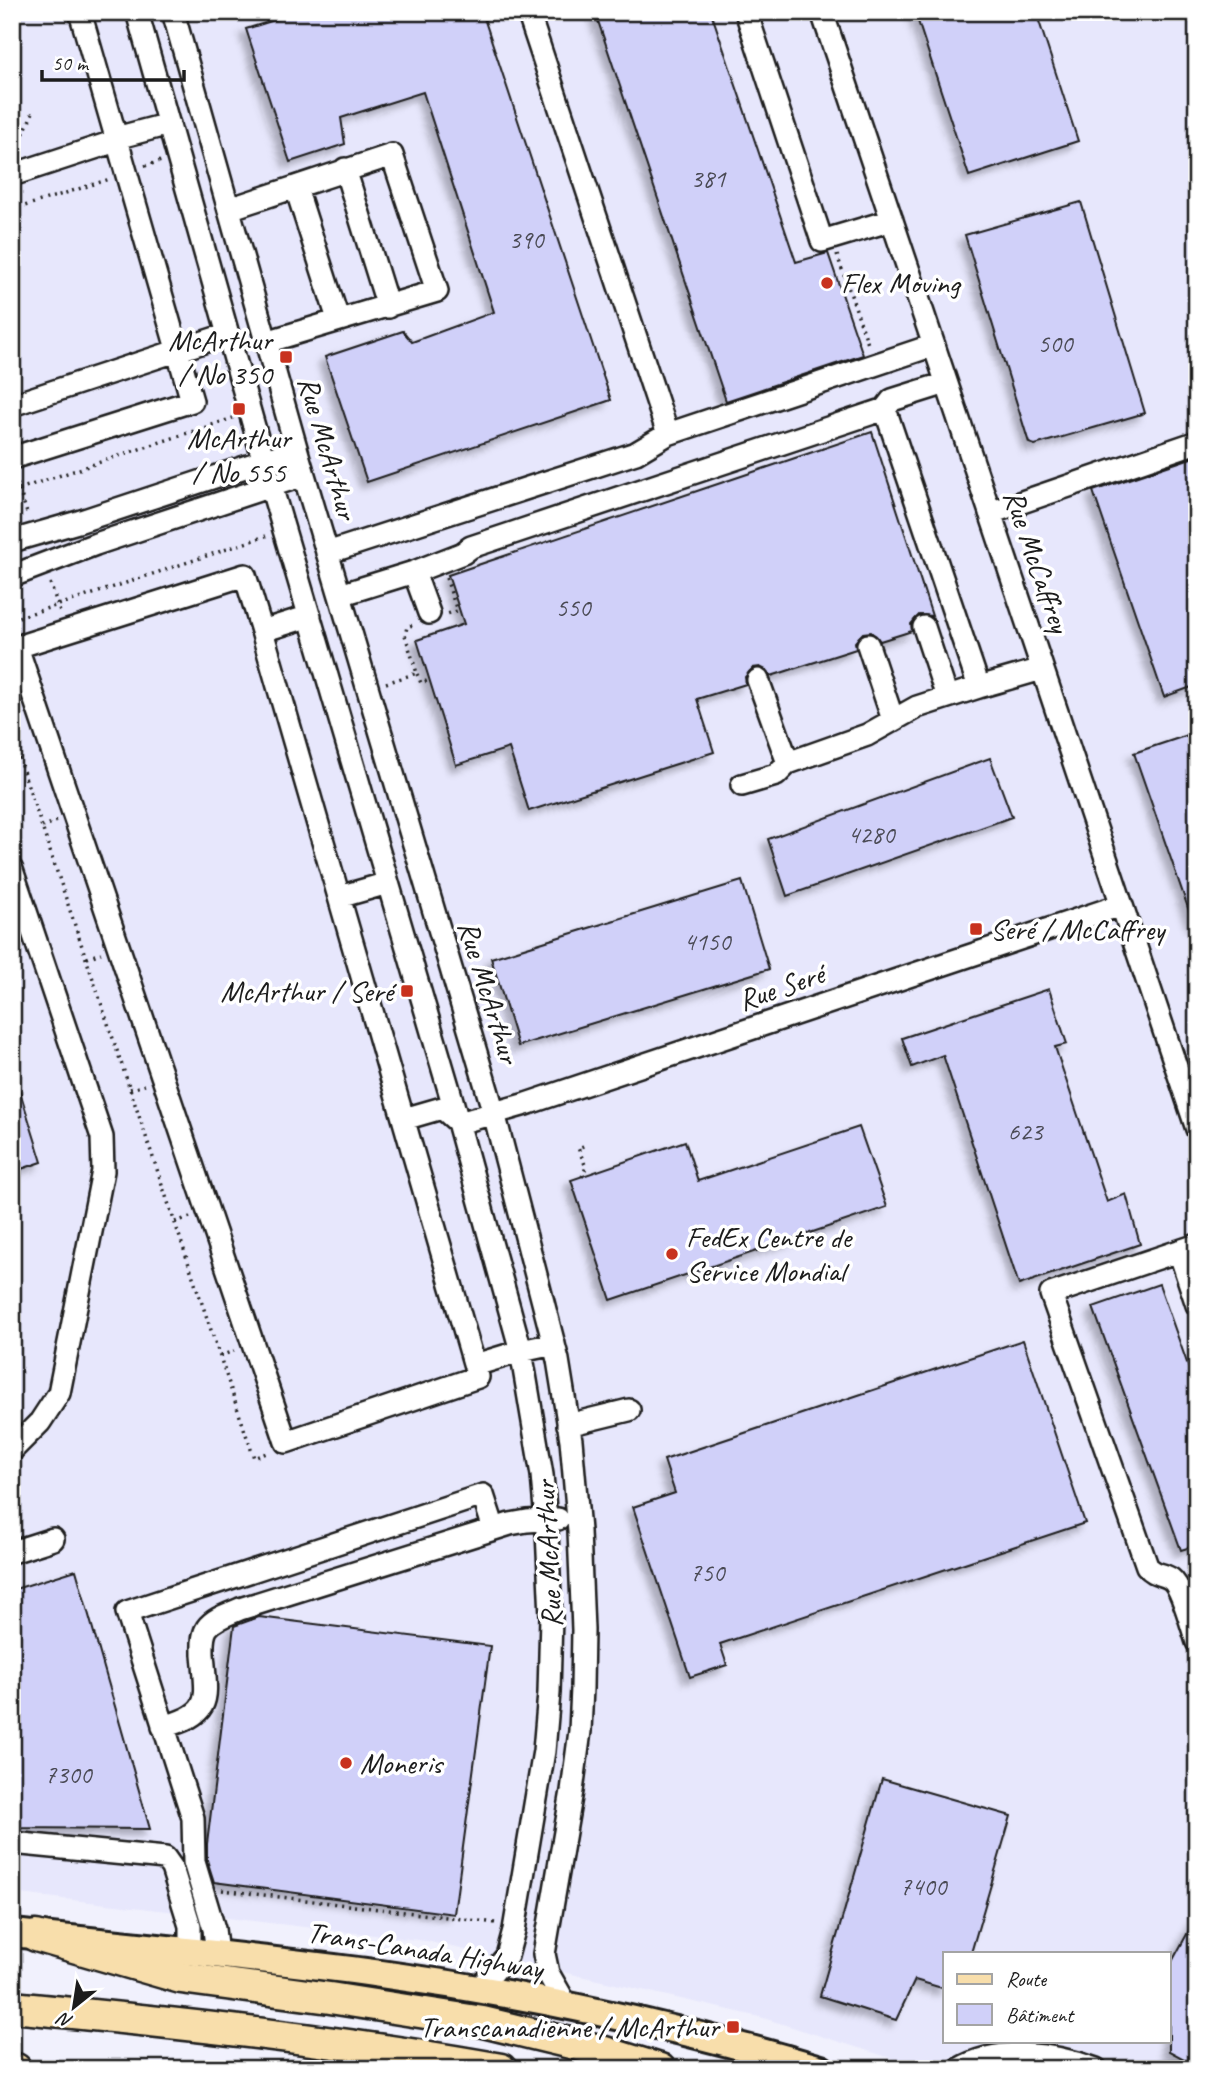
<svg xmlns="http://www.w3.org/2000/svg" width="1209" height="2081" font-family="Caveat,sans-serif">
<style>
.built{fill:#e7e7fc;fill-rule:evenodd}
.building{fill:#d0d0f9;stroke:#1c1c1c;stroke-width:2;filter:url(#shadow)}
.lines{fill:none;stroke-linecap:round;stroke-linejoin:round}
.minor-casing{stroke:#1c1c1c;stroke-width:26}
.major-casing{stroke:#1c1c1c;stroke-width:32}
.highway-casing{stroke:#1c1c1c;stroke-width:35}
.path{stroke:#1c1c1c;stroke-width:3.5;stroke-dasharray:2 5;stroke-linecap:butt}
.minor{stroke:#fff;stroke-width:21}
.major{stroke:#f8deab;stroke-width:26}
.highway{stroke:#f8deab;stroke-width:30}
.poi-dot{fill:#c8321e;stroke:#fff;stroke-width:2.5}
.labels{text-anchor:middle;stroke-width:7;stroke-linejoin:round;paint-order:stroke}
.number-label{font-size:26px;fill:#494953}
.poi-label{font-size:30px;fill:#1c1c1c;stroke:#fff;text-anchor:start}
.street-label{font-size:30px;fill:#1c1c1c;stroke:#fff}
</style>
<defs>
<filter id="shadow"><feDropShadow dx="-6" dy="6" stdDeviation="3.5" flood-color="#0004"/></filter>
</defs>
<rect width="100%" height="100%" fill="#f1f1fd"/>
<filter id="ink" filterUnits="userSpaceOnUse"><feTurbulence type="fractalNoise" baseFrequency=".0143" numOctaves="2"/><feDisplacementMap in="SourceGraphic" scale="14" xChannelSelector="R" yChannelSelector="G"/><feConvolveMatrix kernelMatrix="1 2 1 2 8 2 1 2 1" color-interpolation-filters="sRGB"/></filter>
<g filter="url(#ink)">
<path class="built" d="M12 12H1197V2069H926L760 2017 426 1941 12 1893ZM945 1953H1169V2041H945Z"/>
<path class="building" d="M300 12H482L611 400 367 482 325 357 403 331 412 342 494 312 423 92 341 118 345 144 290 162 246 29Z
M595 12H711L796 262 828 253 863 355 726 401Z
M915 12H1036L1078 141 969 176Z
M1081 202 1145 413 1035 445 1029 443 965 235Z
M872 432 932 616 919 615 911 624 912 631 880 641 871 632 863 633 855 642 856 649 771 676 766 670 760 667 753 668 745 677 746 684 697 699 714 752 529 811 509 748 456 765 417 640 464 624 448 575Z
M1197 456V685L1164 697 1093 491Z
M1197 732V925H1194L1134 753Z
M990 758 1012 817 787 896 768 839Z
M742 881 769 969 518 1046 491 958Z
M1049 989 1067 1044 1055 1047 1107 1202 1126 1194 1140 1244 1019 1285 943 1055 912 1067 902 1038Z
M12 1079H16L42 1162 12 1172Z
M859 1127 887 1207 611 1300 571 1180 685 1141 698 1181Z
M1159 1284 1197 1391V1545L1181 1550 1093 1307Z
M1023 1340 1085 1523 720 1644 727 1665 690 1677 633 1507 675 1493 664 1460Z
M76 1570 150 1829 12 1828V1590Z
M259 1617 490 1646 454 1914 214 1882 207 1860V1844L234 1626Z
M882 1779 1011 1816 971 1953H945V1989L915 1980 896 2020 820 1996Z
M1197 1916V2066L1169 2051V1967Z"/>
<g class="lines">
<g class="minor-casing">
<path id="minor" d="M137 12 266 469 450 1093 521 1351 542 1475 547 1532 551 1616 549 1693 544 1751 514 1930 507 1956 479 1989
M173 12 299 458 494 1113 558 1360 571 1440 579 1531 583 1630 582 1688 580 1731 572 1791 544 1954 548 1973 567 2006
M528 12 668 434
M746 12 822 241 892 220
M822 12 1197 1129
M345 169 388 307
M12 175 107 144 116 138 169 124
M296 188 338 319
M229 209 392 155 437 291 266 342
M12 405 228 334
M885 409 979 687 1042 669
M12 458 192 401 80 12
M990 513 1197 442
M12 541 78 522 296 450
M327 553 636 453 668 434 934 345
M414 572 463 553 471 547 885 409 892 400 946 383
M12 576 96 544 304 475
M340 595 414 572 429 613
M310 616 262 631 339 897 388 883
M924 627 947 697
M262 631 245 575 17 647 286 1442 478 1377 339 897
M868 645 893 720
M758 680 788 763
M742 785 776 775 788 763 867 735 917 707 979 687
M12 870 102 1137 103 1171 59 1393 40 1422 12 1450
M404 1119 442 1108 459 1123
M459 1123 526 1104 1121 905
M1197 1245 1179 1251 1197 1305
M1179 1251 1051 1294 1147 1566C1155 1576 1163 1573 1171 1579 1182 1587 1192 1628 1197 1642
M475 1365 521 1351 554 1344
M568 1425 629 1410
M12 1552 53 1539
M163 1727C213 1713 207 1701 203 1654 203 1645 202 1636 207 1628 214 1618 229 1614 240 1609L510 1524 527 1521 558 1519
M12 1843 165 1858 172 1868 190 1926V1952
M217 1955 214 1929 194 1862 193 1818 127 1612 483 1495 494 1529
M959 2069C999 2046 1053 2053 1096 2069"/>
</g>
<g class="major-casing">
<path id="major" d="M12 1933C135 1946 258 1957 381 1974 529 1994 677 2026 821 2069"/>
</g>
<g class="highway-casing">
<path id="highway" d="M36 1936 181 1978 330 1998 483 2022 595 2049 660 2069
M12 2007C176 2023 339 2040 501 2069
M12 2068 16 2069"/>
</g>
<path class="path" d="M12 140 22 137 34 110
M145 166 161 161
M12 210 110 179
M837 255 869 347
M15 477 28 516
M19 489 233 418
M446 578 457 611 447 614
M50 583 61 615
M12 619 78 599 266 536
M417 674 421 683 429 680
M386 683 417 673 405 635 407 627 413 625
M12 738 254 1458 269 1452
M42 827 57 821
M87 958 101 953
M130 1089 145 1085
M582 1177 586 1167 578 1148 586 1145
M175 1222 190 1217
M220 1356 234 1351
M222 1890 496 1923"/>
<use href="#minor" class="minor"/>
<use href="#major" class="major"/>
<use href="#highway" class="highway"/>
</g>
</g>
<g class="poi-dot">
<circle cx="827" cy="283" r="7"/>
<rect x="279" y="350" width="14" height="14" rx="3.5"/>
<rect x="232" y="402" width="14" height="14" rx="3.5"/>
<rect x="969" y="922" width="14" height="14" rx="3.5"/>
<rect x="400" y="984" width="14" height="14" rx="3.5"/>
<circle cx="672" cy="1254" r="7"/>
<circle cx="346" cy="1763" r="7"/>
<rect x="726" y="2020" width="14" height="14" rx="3.5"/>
</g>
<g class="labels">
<g class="number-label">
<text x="708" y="187">381</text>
<text x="526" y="248">390</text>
<text x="1055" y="352">500</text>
<text x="573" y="616">550</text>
<text x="871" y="843">4280</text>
<text x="707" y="950">4150</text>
<text x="1025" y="1140">623</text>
<text x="707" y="1581">750</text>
<text x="68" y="1783">7300</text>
<text x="923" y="1895">7400</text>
</g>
<g class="poi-label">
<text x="841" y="293">Flex Moving</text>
<text x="272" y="350" text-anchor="end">McArthur<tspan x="272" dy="34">/ No 350</tspan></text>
<text x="239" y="448" text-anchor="middle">McArthur<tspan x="239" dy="34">/ No 555</tspan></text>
<text x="990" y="939">Seré / McCaffrey</text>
<text x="393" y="1001" text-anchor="end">McArthur / Seré</text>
<text x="686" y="1247">FedEx Centre de<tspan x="686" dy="34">Service Mondial</tspan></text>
<text x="360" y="1773">Moneris</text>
<text x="719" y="2037" text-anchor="end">Transcanadienne / McArthur</text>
</g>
<g class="street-label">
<text transform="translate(328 448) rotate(74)" y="10">Rue McArthur</text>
<text transform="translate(1037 561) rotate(71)" y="10">Rue McCaffrey</text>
<text transform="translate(781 987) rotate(-19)" y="10">Rue Seré</text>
<text transform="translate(489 992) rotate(73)" y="10">Rue McArthur</text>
<text transform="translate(548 1554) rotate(-93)" y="10">Rue McArthur</text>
<text transform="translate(425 1950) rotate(9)" y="10">Trans-Canada Highway</text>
</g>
</g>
<rect width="1209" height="2081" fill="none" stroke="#fff" stroke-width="42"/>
<rect x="21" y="21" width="1167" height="2039" fill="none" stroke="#1c1c1c" stroke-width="2.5" filter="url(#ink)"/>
<rect x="943" y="1952" width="228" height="91" fill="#ffffff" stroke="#a4a4a4" stroke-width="2"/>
<rect x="957" y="1974" width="35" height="10" fill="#f8deab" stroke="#a4a4a4" stroke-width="2"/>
<text x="1006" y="1986" font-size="21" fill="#1c1c1c">Route</text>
<rect x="957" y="2004" width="35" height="21" fill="#d0d0f9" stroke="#a4a4a4" stroke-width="2"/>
<text x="1006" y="2022" font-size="21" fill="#1c1c1c">Bâtiment</text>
<g transform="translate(74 2007) rotate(210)" stroke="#ffffff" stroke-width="5" paint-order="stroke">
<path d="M0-5L12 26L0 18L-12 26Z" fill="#1c1c1c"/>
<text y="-10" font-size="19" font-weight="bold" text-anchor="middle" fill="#1c1c1c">N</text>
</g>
<path d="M42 70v10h142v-10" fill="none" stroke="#1c1c1c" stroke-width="3.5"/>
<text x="52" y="70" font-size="21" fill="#1c1c1c" stroke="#ffffff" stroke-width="5" paint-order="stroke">50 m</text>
</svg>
